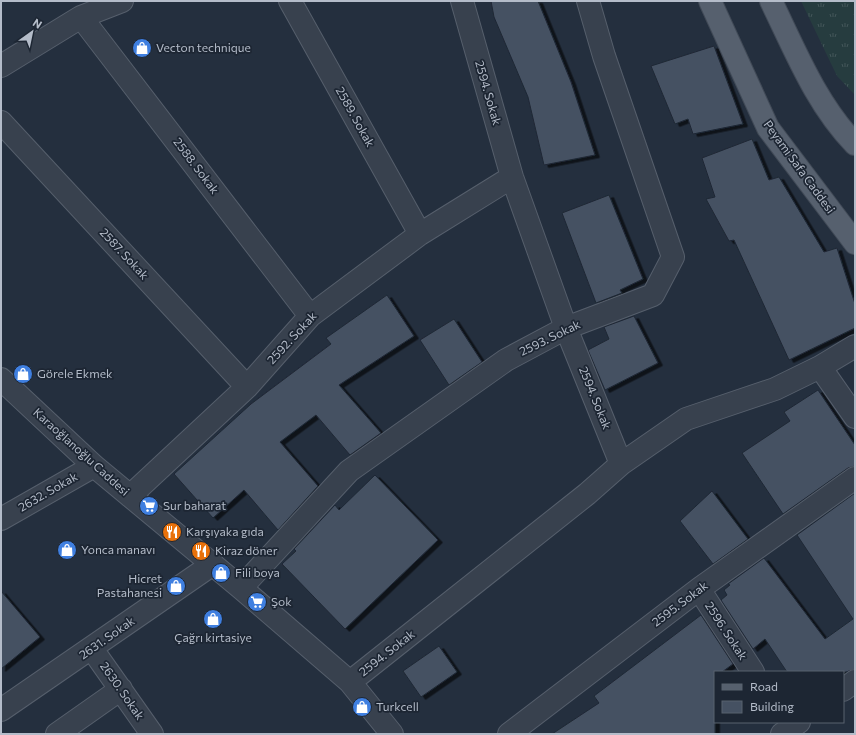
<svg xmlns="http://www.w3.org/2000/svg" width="856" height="735" font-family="Commissioner,sans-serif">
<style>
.grass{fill:url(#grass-tufts)}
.building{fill:#455162;stroke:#1f2835;filter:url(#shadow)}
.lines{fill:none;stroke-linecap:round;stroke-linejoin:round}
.minor-casing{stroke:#565f6c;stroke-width:24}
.major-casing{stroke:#414a57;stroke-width:24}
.minor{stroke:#38414e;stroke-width:22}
.major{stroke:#56606e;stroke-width:22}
.labels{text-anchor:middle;stroke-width:3.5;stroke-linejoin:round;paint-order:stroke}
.poi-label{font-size:12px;fill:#b4bcc9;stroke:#1d2633;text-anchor:start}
.street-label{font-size:12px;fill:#b4bcc9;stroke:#1d2633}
</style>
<defs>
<pattern id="grass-tufts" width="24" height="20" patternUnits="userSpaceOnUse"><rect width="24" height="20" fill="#263c3f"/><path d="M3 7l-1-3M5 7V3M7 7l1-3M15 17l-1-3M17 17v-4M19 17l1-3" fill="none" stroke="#435659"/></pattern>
<filter id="shadow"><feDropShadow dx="4.5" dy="2.5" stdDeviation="0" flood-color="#0009"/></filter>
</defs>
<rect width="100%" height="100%" fill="#242f3e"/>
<path class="grass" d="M801 1H855V95L837 76Z"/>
<path class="building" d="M491 1H538L571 82 595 155 544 165 528 97 494 17Z
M714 46 743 124 693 134 688 119 675 124 651 66Z
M752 139 769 180 779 177 824 252 837 248 855 304V328L789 360 734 240 729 241 706 199 715 197 702 158Z
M609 195 643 279 620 290 622 293 596 303 562 213Z
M387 295 414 336 339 385 381 433 350 455 316 415 280 442 318 486 278 530 244 490 213 518 174 474 251 404 331 344 326 338Z
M634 316 658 363 605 390 588 350 609 339 604 327Z
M454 319 482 362 449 385 420 340Z
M818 390 855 445V466L848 468 783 514 742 453 790 421 784 412Z
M375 475 438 540 345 629 282 564 296 551 294 549 335 505 339 510Z
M712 491 748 539 713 564 680 521Z
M855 493V669L846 672H787L765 639 753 649 721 600 727 595 724 590 730 585 728 584 764 558 825 639 853 619 797 535Z
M1 591 40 637 1 669Z
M701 615 733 664 722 672H715V734H552L599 703 594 696Z
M439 646 457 672 421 697 403 671Z"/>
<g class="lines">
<g class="minor-casing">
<path id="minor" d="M290 1 420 234
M81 17 310 316
M1 66 81 17 122 1
M1 122 247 387
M855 346 820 367 855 417
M1 379 94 466 241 588 350 682 392 734
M621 464 686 419 775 389 820 367
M130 496 247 387 310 316 420 234 512 177
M1 519 94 466
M241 588 349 471 506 360 566 328 653 295 673 257 604 56 588 1
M699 589 753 672
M92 649 152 734
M350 682 587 494 621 464 566 328 512 177 462 1
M843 690 855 681
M1 710 213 564
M57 734 121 689
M509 734 699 589 855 478
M782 734 799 722"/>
</g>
<g class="major-casing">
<path id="major" d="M710 1 768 128 855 243
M771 1C795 50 816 104 855 144"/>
</g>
<use href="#minor" class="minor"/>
<use href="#major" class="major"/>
</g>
<defs>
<g id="shop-disc" transform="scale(1)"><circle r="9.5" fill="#3f7fe0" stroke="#1d2633"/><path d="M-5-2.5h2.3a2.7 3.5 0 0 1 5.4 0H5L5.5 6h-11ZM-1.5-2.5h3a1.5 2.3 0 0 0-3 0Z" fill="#fff"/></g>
<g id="supermarket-disc" transform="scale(1)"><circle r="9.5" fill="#3f7fe0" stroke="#1d2633"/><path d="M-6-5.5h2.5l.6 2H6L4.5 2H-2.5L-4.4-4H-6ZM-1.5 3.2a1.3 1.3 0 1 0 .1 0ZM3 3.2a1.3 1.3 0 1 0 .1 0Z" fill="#fff"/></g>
<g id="restaurant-disc" transform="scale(1)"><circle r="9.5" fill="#e8710a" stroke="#1d2633"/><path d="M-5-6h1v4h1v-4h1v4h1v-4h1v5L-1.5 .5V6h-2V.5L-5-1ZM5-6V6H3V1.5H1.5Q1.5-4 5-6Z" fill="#fff"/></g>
</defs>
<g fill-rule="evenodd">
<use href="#shop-disc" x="142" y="48"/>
<use href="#shop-disc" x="23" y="374"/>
<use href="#supermarket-disc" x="149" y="506"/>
<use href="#restaurant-disc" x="172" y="532"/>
<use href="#shop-disc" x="67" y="550"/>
<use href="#restaurant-disc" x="201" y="551"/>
<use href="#shop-disc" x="221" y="573"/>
<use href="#shop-disc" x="176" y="586"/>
<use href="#supermarket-disc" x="257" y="602"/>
<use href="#shop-disc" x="213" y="619"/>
<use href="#shop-disc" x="362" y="707"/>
</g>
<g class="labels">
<g class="poi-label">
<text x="156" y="52">Vecton technique</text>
<text x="37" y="378">Görele Ekmek</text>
<text x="163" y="510">Sur baharat</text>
<text x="186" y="536">Karşıyaka gıda</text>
<text x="81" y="554">Yonca manavı</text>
<text x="215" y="555">Kiraz döner</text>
<text x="235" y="577">Fili boya</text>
<text x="162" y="583" text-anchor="end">Hicret<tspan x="162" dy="14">Pastahanesi</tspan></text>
<text x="271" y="606">Şok</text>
<text x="213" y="642" text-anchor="middle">Çağrı kirtasiye</text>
<text x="376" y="711">Turkcell</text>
</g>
<g class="street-label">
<text transform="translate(488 93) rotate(74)" y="4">2594. Sokak</text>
<text transform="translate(355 117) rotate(61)" y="4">2589. Sokak</text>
<text transform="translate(196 166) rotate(53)" y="4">2588. Sokak</text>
<text transform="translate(799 167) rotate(54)" y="4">Peyami Safa Caddesi</text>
<text transform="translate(124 254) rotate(47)" y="4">2587. Sokak</text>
<text transform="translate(292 338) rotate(-47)" y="4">2592. Sokak</text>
<text transform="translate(550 338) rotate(-26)" y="4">2593. Sokak</text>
<text transform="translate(595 398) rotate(68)" y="4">2594. Sokak</text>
<text transform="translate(81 452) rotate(42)" y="4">Karaoğlanoğlu Caddesi</text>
<text transform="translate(48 492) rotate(-30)" y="4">2632. Sokak</text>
<text transform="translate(680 604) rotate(-37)" y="4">2595. Sokak</text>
<text transform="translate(726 631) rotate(57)" y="4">2596. Sokak</text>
<text transform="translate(107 638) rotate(-35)" y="4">2631. Sokak</text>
<text transform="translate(387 653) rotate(-38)" y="4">2594. Sokak</text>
<text transform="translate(122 691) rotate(55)" y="4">2630. Sokak</text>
</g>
</g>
<rect width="856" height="735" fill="none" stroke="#b4bcc9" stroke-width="4"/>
<rect x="714" y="671" width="130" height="52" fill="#1d2633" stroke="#59626f"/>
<rect x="722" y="684" width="20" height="6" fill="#56606e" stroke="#59626f"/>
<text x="750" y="691" font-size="12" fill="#b4bcc9">Road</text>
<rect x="722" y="701" width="20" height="12" fill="#455162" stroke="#59626f"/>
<text x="750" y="711" font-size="12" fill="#b4bcc9">Building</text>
<g transform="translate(32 32) rotate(33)" stroke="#1d2633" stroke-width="3" paint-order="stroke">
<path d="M0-3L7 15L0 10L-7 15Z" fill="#b4bcc9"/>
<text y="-6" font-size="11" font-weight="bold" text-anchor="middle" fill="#b4bcc9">N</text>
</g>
</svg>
